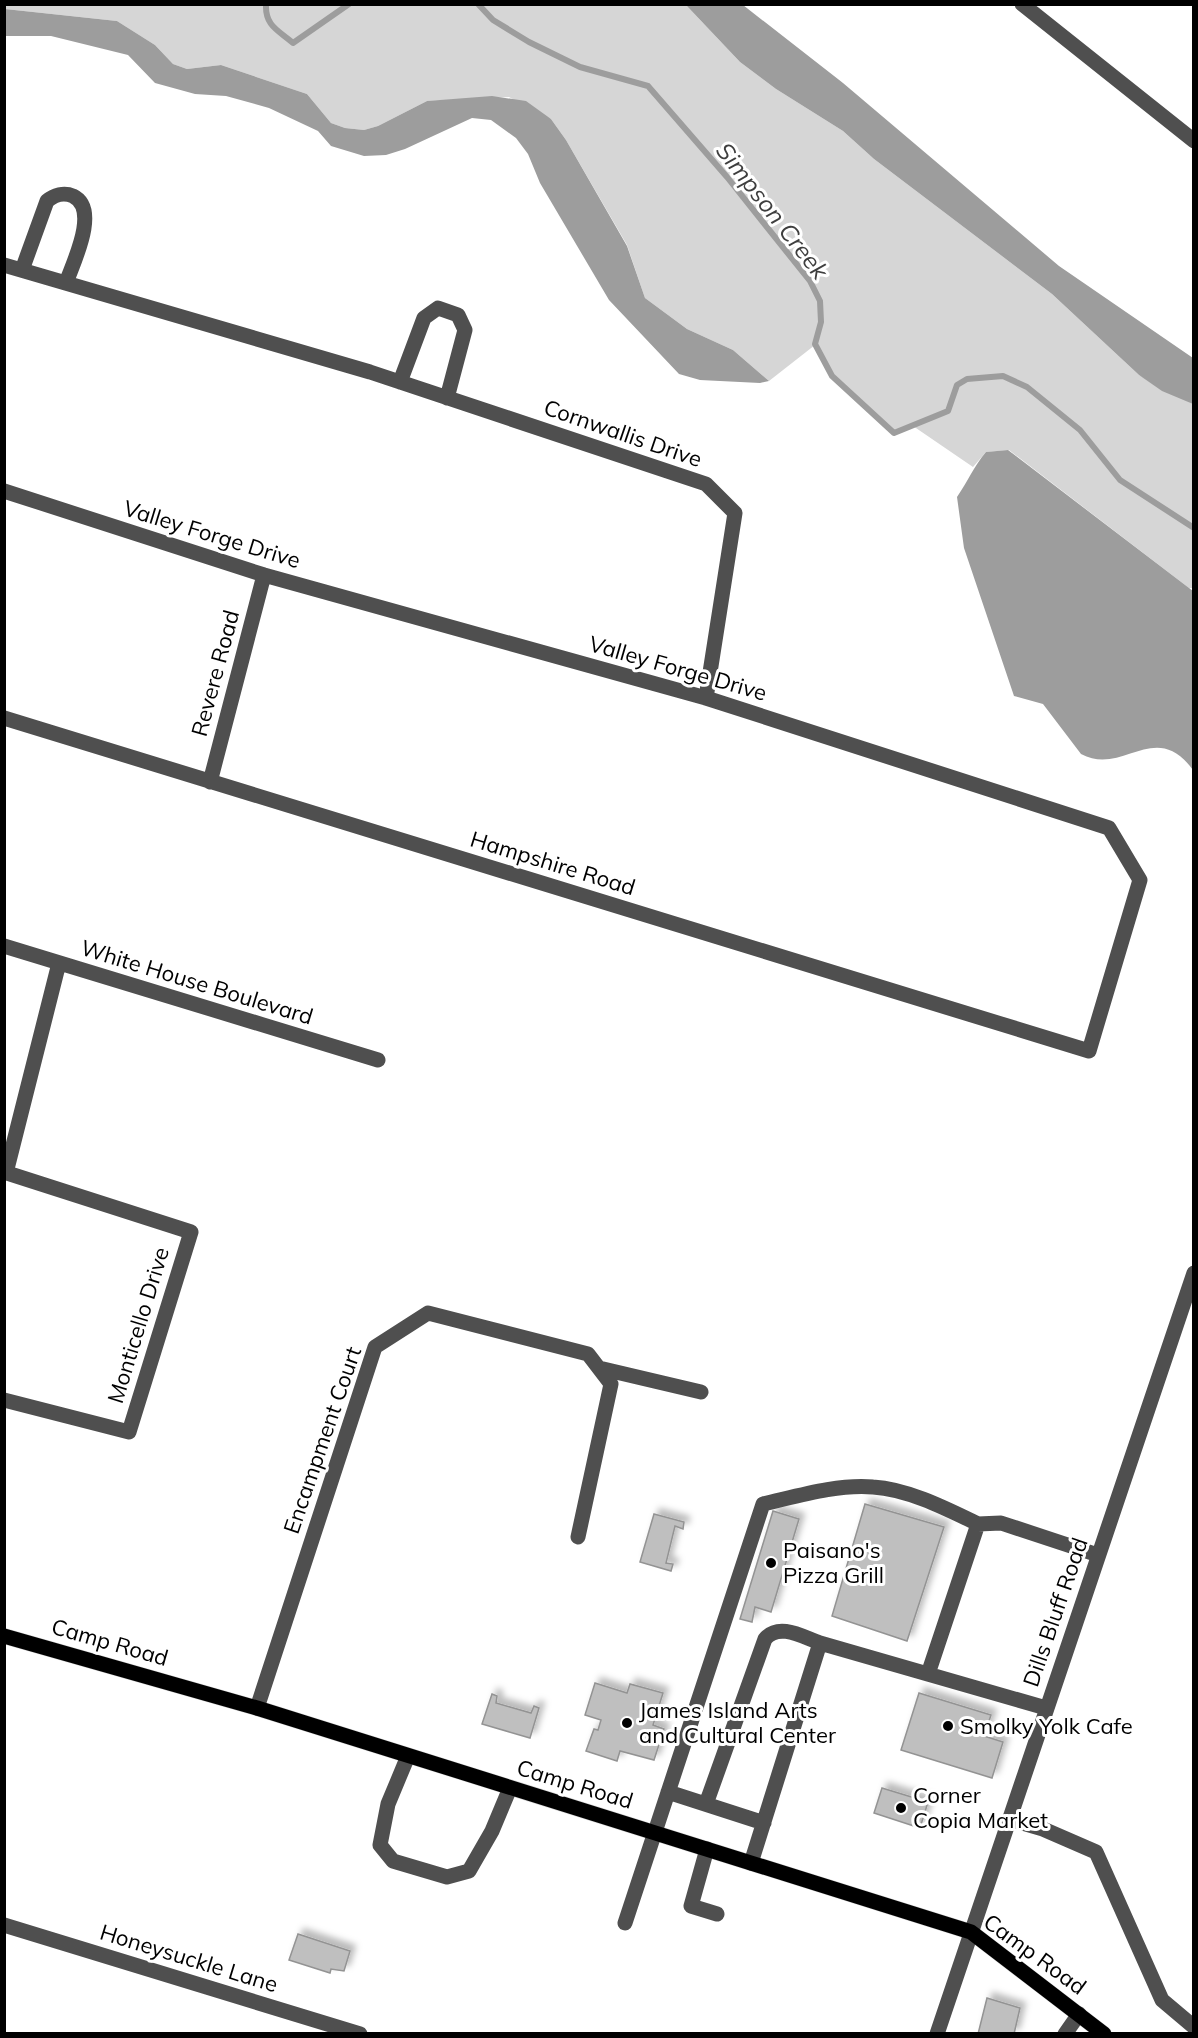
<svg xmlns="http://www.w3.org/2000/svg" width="1198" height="2038" font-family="Mulish,sans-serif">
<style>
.green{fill:#d6d6d6}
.water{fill:#9d9d9d}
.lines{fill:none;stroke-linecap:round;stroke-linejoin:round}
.stream{stroke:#9d9d9d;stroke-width:6}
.building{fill:#bfbfbf;stroke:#939393;stroke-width:1.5;filter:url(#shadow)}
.major-casing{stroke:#dbdbdb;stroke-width:16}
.minor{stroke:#4f4f4f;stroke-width:15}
.major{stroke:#000;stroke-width:15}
.poi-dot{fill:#000;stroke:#fff;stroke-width:2}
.labels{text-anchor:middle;stroke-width:6;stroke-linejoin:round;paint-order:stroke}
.street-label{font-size:22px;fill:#000;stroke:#fff}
.poi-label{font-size:22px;fill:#000;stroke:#fff;text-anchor:start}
.water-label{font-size:24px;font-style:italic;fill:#3e3e3e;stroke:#fff}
</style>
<defs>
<filter id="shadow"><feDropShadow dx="5.5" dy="-5.5" stdDeviation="3" flood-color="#0004"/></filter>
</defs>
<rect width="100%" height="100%" fill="#fff"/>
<path class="green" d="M5 4 686 5 740 62 776 89 843 131 874 159 1052 294 1139 375 1193 404V588H1189L1009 450 986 452 973 467 913 426 894 433 832 376 815 345 769 381 733 350 687 329 645 298 627 245 566 140 551 119 509 97 427 101 378 126 364 130 345 128 331 123 307 94 221 65 187 69 173 64 155 45 117 21 5 9Z"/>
<path class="water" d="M686 5H743L843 83 1059 266 1193 358V404L1162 391 1139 375 1052 294 874 159 843 131 776 89 740 62Z
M5 9 117 21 155 45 173 64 187 69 221 65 307 94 331 123 345 128 364 130 378 126 427 101 492 96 526 101 551 119 566 140 627 246 645 298 687 329 733 350 769 381 760 383 700 380 679 374 609 300 540 183 528 154 516 138 491 120 472 118 405 149 386 155 364 156 331 146 318 131 269 108 226 96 195 94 155 83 128 55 51 36H5Z
M1008 450 1193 591V770C1155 718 1123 777 1081 754L1043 704 1014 696 964 548 957 497C968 481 974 466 986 452Z"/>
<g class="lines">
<path class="stream" d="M266 4C265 26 278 30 293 43L349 4
M478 4 493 20 529 42 580 67 648 86 727 177 810 281 820 301 821 322 815 344 832 376 894 433 948 411 957 385 967 379 1003 376 1027 387 1080 430 1120 480 1194 528"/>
</g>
<path class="building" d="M865 1504 944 1527 907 1641 832 1616Z
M773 1511 799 1519 771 1612 755 1607 752 1622 740 1619Z
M654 1514 684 1522 683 1529 675 1526 666 1563 673 1564 671 1571 640 1562Z
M595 1683 627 1693 630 1684 663 1693 653 1725 664 1729 654 1760 620 1751 617 1761 586 1751 594 1729 598 1730 601 1720 585 1715Z
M919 1693 991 1715 984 1736 1003 1742 992 1778 901 1750Z
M492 1694 497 1696 496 1703 531 1713 534 1706 539 1708 530 1738 482 1724Z
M882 1788 928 1802 920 1828 874 1813Z
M298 1934 350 1951 344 1971 331 1969 330 1973 289 1960Z
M987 1998 1020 2008 1014 2034H978Z"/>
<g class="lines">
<g class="major-casing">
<path id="major" d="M4 1636 257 1708 971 1932 1104 2034"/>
</g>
<path class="minor" d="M1022 4 1194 141
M4 265 370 372 706 484 735 513 706 698
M22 270 47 201C54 195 64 192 73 196 100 209 73 263 66 283
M400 382 424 318 438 308 458 315 465 330 447 398
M4 491 264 575 706 698 1109 828 1140 880 1089 1051 4 718
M210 782 264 575
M4 946 378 1060
M4 1172 191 1232 129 1432 4 1400
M6 1173 59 963
M599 1368 701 1392
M928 1674 978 1524 1001 1523 1098 1555
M257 1708 375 1347 428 1313 588 1354 611 1384 578 1537
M408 1756 388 1804 380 1845 393 1861 447 1877 469 1871 492 1831 510 1788
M668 1792 764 1823
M706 1804 765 1639C779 1622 803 1637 820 1643
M1009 1819 1043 1829 1096 1852 1162 2000 1194 2027
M707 1849 691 1906 717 1914
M751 1863 820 1643 1046 1708
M625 1923 763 1504C798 1496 837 1484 873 1487 908 1489 947 1509 978 1524
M4 1925 360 2034
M937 2034 1194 1273
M1065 2034 1079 2014"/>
<use href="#major" class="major"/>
</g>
<g class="poi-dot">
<circle cx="771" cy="1563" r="6"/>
<circle cx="627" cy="1723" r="6"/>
<circle cx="948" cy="1726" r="6"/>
<circle cx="901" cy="1808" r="6"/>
</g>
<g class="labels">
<g class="street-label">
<text transform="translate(623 433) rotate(19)" y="8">Cornwallis Drive</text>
<text transform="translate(212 534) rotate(17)" y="8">Valley Forge Drive</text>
<text transform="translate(678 668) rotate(16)" y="8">Valley Forge Drive</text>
<text transform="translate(215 673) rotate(-75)" y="8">Revere Road</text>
<text transform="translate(553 863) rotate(17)" y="8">Hampshire Road</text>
<text transform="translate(197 982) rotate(17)" y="8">White House Boulevard</text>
<text transform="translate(138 1325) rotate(-73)" y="8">Monticello Drive</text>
<text transform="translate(322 1440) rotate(-71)" y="8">Encampment Court</text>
<text transform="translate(1055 1612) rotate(-71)" y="8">Dills Bluff Road</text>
<text transform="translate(110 1642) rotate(16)" y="8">Camp Road</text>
<text transform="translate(575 1784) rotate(17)" y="8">Camp Road</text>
<text transform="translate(1035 1954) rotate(36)" y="8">Camp Road</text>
<text transform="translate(189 1958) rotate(17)" y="8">Honeysuckle Lane</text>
</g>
<g class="poi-label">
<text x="783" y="1558">Paisano's<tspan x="783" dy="25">Pizza Grill</tspan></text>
<text x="639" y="1718">James Island Arts<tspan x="639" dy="25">and Cultural Center</tspan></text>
<text x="960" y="1734">Smolky Yolk Cafe</text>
<text x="913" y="1803">Corner<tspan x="913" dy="25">Copia Market</tspan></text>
</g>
<g class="water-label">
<text transform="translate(772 211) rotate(52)" y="8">Simpson Creek</text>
</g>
</g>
<rect width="1198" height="2038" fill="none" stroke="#000000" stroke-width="12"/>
</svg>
